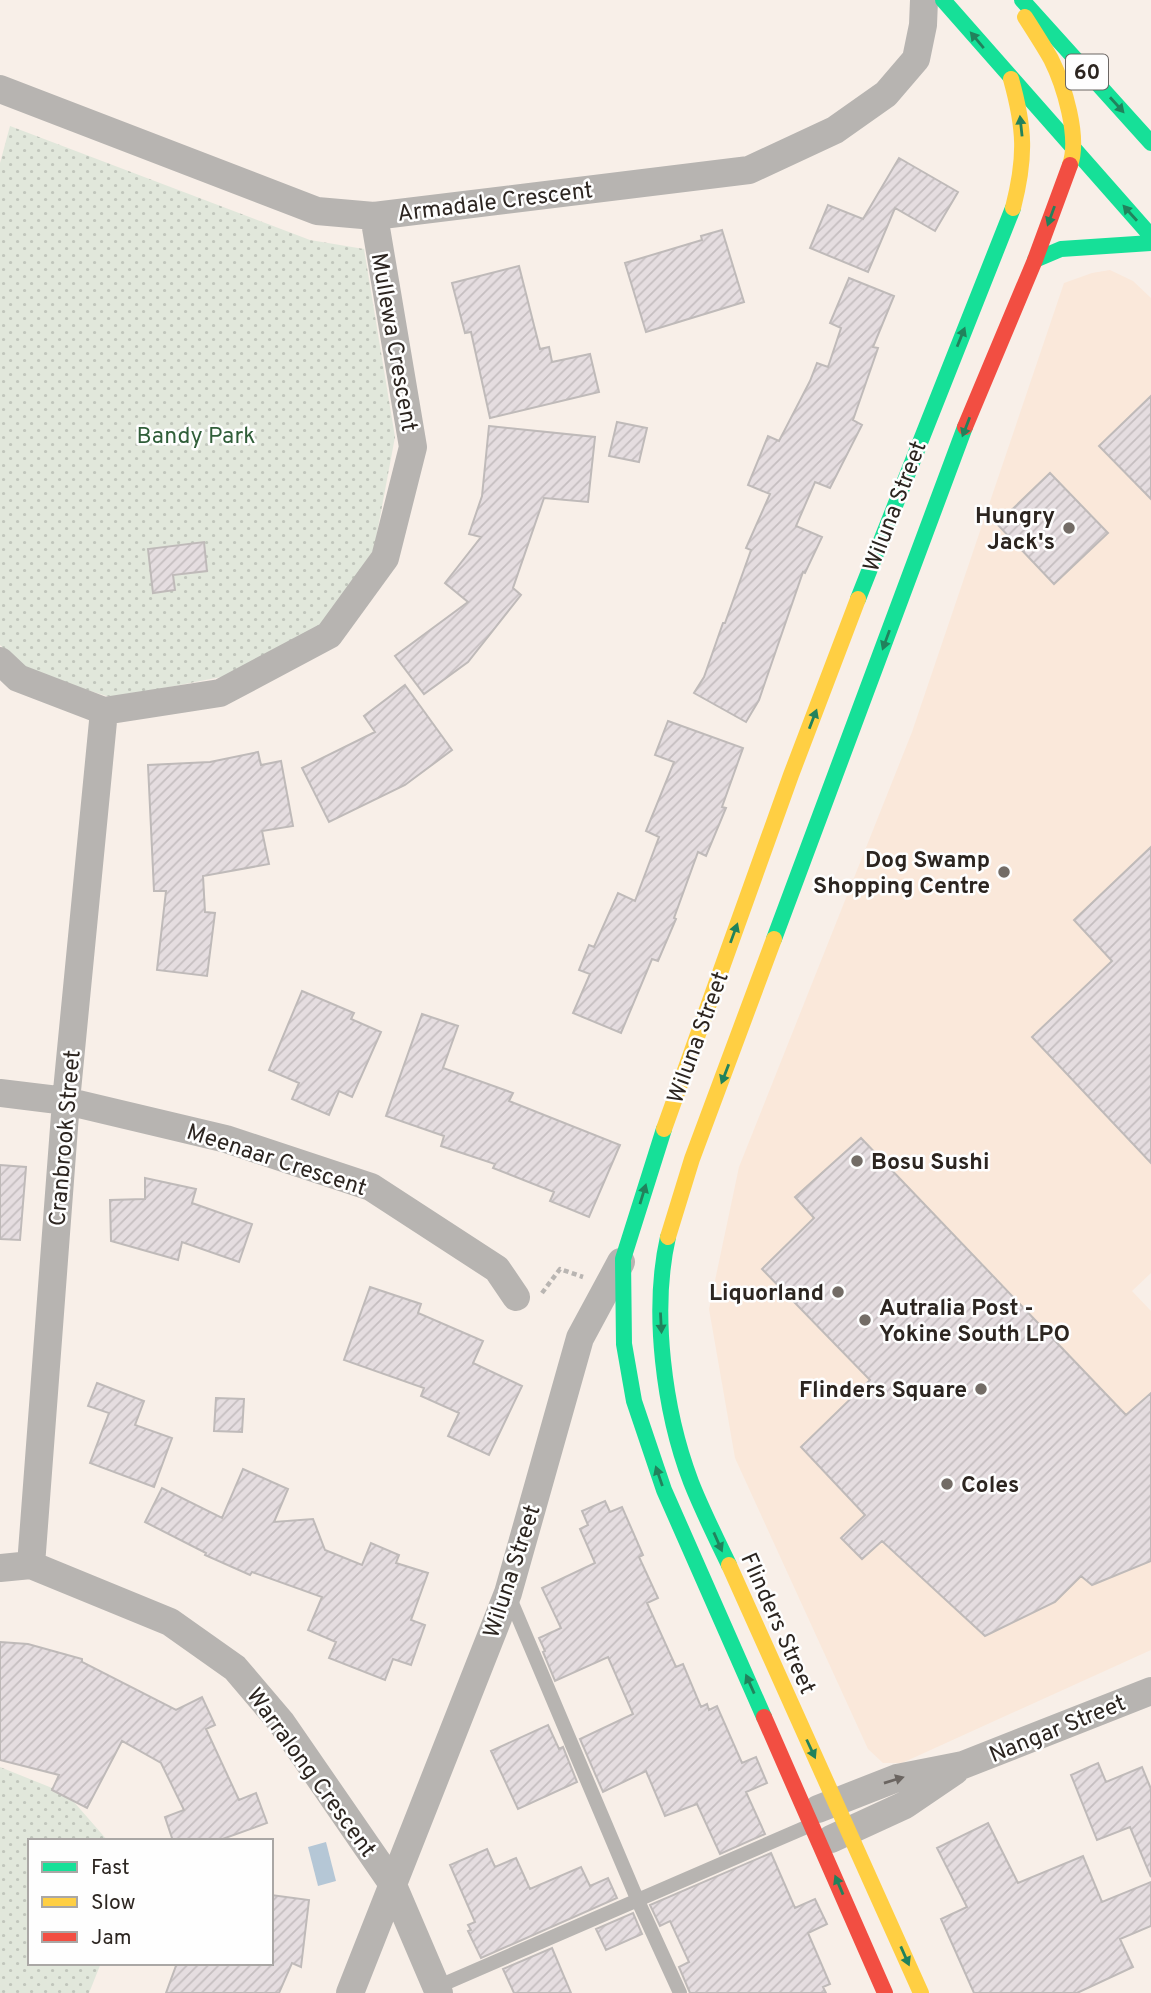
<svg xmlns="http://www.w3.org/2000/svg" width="1151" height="1993" font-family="Overpass,sans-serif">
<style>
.built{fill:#fae8da}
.grass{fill:url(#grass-dots)}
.water{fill:#b5c7d6}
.building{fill:url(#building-hatch);stroke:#bfbab9;stroke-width:2}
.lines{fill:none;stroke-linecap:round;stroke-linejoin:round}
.path{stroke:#b9b5b2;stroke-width:4.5;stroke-dasharray:5 3.5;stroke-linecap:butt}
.lane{stroke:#b7b4b1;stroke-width:14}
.street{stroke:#b7b4b1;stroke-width:28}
.fast{stroke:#16e098;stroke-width:16}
.slow{stroke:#ffcf43;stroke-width:16}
.jam{stroke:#f24e42;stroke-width:16}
.oneway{fill:#21825c}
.oneway2{fill:#6b6561}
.poi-dot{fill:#736c66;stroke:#fefefe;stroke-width:2.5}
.labels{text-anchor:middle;stroke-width:5;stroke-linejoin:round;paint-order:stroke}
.shield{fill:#fefefe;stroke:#6b6663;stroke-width:2}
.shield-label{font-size:21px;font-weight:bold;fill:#2c2520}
.street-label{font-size:23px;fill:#2c2520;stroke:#fefefe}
.park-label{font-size:23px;fill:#305e39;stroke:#fefefe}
.poi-label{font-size:23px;font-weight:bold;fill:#2c2520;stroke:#fefefe;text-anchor:end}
</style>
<defs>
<pattern id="grass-dots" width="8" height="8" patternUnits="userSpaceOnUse" patternTransform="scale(1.75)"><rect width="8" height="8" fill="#e1e7db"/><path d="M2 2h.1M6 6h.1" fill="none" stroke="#c1c6bc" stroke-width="1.8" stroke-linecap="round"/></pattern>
<pattern id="building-hatch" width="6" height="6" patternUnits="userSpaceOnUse" patternTransform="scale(1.75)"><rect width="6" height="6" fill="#e5dde0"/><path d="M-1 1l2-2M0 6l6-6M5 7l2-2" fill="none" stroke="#c5bec0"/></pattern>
</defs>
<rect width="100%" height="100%" fill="#f8efe8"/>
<path class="built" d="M1110 270 1133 281 1151 298V1273L1132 1291 1151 1311V1650L902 1763H883L868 1749 735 1458 709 1309 739 1167 912 732 1064 283 1092 273Z"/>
<path class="grass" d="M10 126 310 240 364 249 395 437 374 549 327 622 226 676 113 698 31 673 0 645V163Z
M0 1767 67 1794 108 1841H30V1963H101L89 1993H0Z"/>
<path class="water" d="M326 1842 336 1881 318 1886 308 1847Z"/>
<path class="building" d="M899 158 958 192 935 231 895 208 868 272 810 248 828 205 863 219Z
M722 230 744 302 646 332 625 263 702 240 701 236Z
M519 266 540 349 549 347 552 362 590 354 599 392 490 418 471 332 465 333 452 283Z
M849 278 894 296 873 347 878 348 853 420 862 425 830 488 815 482 796 526 822 537 805 573 803 572 759 700 746 722 694 693 704 677 723 623H725L751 550 746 548 770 494 748 485 768 436 779 441 810 381 817 363 828 367 841 328 830 323Z
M1151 396V499L1099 446Z
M617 422 647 428 639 462 609 456Z
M489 426 595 437 588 502 544 498 513 588 521 595 468 662 424 694 395 656 468 602 445 583 481 537 469 534 482 496Z
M1050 473 1108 533 1054 584 997 524Z
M204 542 207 571 173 575 175 590 153 593 148 549Z
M405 685 452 750 405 785 329 822 302 768 375 732 364 716Z
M668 721 743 748 722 807 726 808 706 856 698 852 674 918 676 919 658 961 652 959 621 1033 573 1013 590 974 579 970 589 945 594 947 618 893 635 901 659 837 646 831 674 762 655 755Z
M258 752 261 765 281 761 293 826 262 831 269 864 203 876 205 912 215 913 207 976 157 970 166 891H154L148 765 210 762Z
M1151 847V1163L1032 1037 1112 961 1074 920Z
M302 991 354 1013 351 1019 381 1032 352 1097 339 1091 329 1115 292 1099 299 1083 269 1070Z
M422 1014 458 1026 443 1068 513 1093 509 1101 620 1145 589 1217 550 1201 554 1192 493 1168 495 1164 441 1146 444 1136 386 1116Z
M861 1138 1126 1415 1151 1393V1561L1092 1585 1081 1576 1055 1602 985 1636 882 1541 862 1559 841 1538 865 1515 801 1447 870 1380 762 1269 814 1218 795 1197Z
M0 1165 26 1167 20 1240 0 1239Z
M145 1178 196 1189 192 1203 252 1224 239 1262 182 1242 178 1260 111 1241 110 1200 145 1199Z
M370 1287 421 1304 418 1313 483 1341 473 1363 522 1386 489 1455 448 1436 459 1413 421 1396 424 1388 344 1360Z
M97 1383 144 1401 135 1425 172 1438 154 1487 90 1463 109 1413 88 1406Z
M216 1398 244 1399 242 1432 214 1431Z
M243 1469 288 1489 274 1522 313 1519 325 1550 362 1565 371 1543 399 1555 396 1563 428 1573 411 1620 425 1625 411 1665 393 1659 385 1680 329 1658 336 1642 308 1630 322 1597 252 1572 250 1575 205 1555 206 1553 145 1522 162 1488 222 1518Z
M605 1501 610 1512 622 1507 643 1555 639 1557 658 1598 647 1603 676 1667 683 1664 701 1707 707 1704 709 1710 717 1706 742 1763 756 1757 767 1783 746 1792 765 1834 720 1854 697 1804 665 1816 646 1771 603 1792 580 1739 633 1714 608 1657 555 1681 543 1652 545 1651 539 1638 561 1628 542 1588 595 1563 580 1529 588 1525 582 1511Z
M0 1642 28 1644 82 1659V1662L176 1710 202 1697 215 1725 206 1729 239 1800 256 1793 267 1823 217 1841H173L165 1817 184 1810 161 1763 122 1741 87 1808 52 1790 59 1775 0 1760Z
M548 1725 559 1749 563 1747 577 1782 518 1809 491 1751Z
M1098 1763 1106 1782 1142 1767 1151 1789V1877L1130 1827 1097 1840 1071 1775Z
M988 1823 1018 1883 1083 1856 1102 1902 1151 1882V1926L1120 1939 1133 1967 1077 1993H974L941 1919 967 1907 937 1848Z
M487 1849 495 1867 516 1858 530 1889 581 1867 590 1886 608 1878 617 1898 481 1958 468 1931 471 1930 468 1925 475 1922 450 1865Z
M771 1853 795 1908 815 1899 827 1924 808 1933 830 1984 823 1987 826 1993H690L679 1967 689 1962 670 1921 660 1926 650 1905Z
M271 1895 309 1900 301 1967 292 1963 279 1993H166L177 1963H271Z
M633 1913 642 1934 606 1950 596 1929Z
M552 1948 571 1993H514L503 1969Z"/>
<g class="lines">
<path class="path" d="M542 1293 560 1269 583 1277"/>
<path class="lane" d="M509 1596 638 1901 680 1993
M437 1987 811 1825"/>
<path class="street" d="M0 89 317 211 374 216 749 170 835 130 886 94 916 59 923 25 924 0
M0 661 18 678 104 711 220 693 329 635 385 558 413 447 374 216
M0 1093 66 1101 226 1139 371 1187 497 1269 516 1297
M31 1565 66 1101 104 711
M0 1568 31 1565 170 1622 235 1668 281 1722 392 1883 439 1993
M818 1809 897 1778 963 1765 1151 1691
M831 1839 905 1805 955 1771
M350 1993 508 1593 580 1338 621 1262"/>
<path class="fast" d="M943 0 1151 236
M1022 0 1151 143
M1035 260 1061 249 1151 243
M858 599 1013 208
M774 939 965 427
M664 1129 623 1259 624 1344 634 1401 664 1490 764 1717
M668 1237C651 1311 664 1411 691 1482 702 1510 716 1538 729 1565"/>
<path class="slow" d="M1025 17C1034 31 1043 45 1051 59 1064 85 1080 137 1070 165
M1011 79C1025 129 1026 157 1013 208
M664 1129 791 775 858 599
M668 1237 692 1159 774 939
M729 1565 921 1993"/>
<path class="jam" d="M965 427 1035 260 1070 165
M764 1717 885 1993"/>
</g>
<defs><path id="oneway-solid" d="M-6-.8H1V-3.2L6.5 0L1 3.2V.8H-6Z" transform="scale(1.75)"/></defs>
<g class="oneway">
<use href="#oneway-solid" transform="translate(977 40) rotate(-130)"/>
<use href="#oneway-solid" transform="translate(1117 105) rotate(48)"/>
<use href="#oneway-solid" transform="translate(1021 126) rotate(-96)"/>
<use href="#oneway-solid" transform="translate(1130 213) rotate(-132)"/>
<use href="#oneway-solid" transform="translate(1051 216) rotate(110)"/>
<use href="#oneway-solid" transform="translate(961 337) rotate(-68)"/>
<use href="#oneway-solid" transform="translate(966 427) rotate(111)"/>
<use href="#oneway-solid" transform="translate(886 640) rotate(110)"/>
<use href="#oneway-solid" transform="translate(813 719) rotate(-69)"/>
<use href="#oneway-solid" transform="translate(734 933) rotate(-70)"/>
<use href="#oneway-solid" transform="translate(725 1074) rotate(111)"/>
<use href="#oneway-solid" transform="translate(643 1194) rotate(-73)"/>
<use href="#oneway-solid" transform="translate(661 1323) rotate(87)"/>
<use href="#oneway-solid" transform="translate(659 1476) rotate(-109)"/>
<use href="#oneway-solid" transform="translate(718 1542) rotate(66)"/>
<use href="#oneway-solid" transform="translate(750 1684) rotate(-114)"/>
<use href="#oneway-solid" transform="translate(811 1749) rotate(65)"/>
<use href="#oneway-solid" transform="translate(839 1885) rotate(-113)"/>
<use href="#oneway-solid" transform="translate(905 1956) rotate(66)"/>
</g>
<use class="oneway2" href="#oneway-solid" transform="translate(894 1780) rotate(-17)"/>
<g class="poi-dot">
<circle cx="1069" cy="528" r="7"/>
<circle cx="1004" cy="872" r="7"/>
<circle cx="857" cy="1161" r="7"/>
<circle cx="838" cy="1292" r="7"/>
<circle cx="865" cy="1320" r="7"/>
<circle cx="981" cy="1389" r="7"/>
<circle cx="947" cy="1484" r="7"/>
</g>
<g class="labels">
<rect class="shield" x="1066" y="54.5" width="42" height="35" rx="5"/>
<g class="shield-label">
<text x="1087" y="79">60</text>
</g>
<g class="street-label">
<text transform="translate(495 201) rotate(-7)" y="8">Armadale Crescent</text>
<text transform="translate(395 342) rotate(80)" y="8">Mullewa Crescent</text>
<text transform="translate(894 506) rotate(-69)" y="8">Wiluna Street</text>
<text transform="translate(697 1037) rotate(-70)" y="8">Wiluna Street</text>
<text transform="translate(64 1138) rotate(-85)" y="8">Cranbrook Street</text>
<text transform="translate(277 1159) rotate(18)" y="8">Meenaar Crescent</text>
<text transform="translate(511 1571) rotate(-72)" y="8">Wiluna Street</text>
<text transform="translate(779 1623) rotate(66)" y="8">Flinders Street</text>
<text transform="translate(1057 1728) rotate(-22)" y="8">Nangar Street</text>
<text transform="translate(312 1772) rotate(54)" y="8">Warralong Crescent</text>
</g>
<g class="park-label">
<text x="196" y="443">Bandy Park</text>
</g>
<g class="poi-label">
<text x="1055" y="523">Hungry<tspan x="1055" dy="26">Jack's</tspan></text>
<text x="990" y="867">Dog Swamp<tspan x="990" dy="26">Shopping Centre</tspan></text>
<text x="871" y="1169" text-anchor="start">Bosu Sushi</text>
<text x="824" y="1300">Liquorland</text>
<text x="879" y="1315" text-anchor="start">Autralia Post -<tspan x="879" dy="26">Yokine South LPO</tspan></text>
<text x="967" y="1397">Flinders Square</text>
<text x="961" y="1492" text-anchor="start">Coles</text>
</g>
</g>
<rect x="28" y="1839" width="245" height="126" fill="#fefefe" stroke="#aaa7a5" stroke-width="2"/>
<rect x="42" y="1862" width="35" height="10" fill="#16e098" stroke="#aaa7a5" stroke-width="2"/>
<text x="91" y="1874" font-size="21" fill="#2c2520">Fast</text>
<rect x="42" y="1897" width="35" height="10" fill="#ffcf43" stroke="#aaa7a5" stroke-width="2"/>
<text x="91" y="1909" font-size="21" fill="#2c2520">Slow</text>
<rect x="42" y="1932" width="35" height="10" fill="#f24e42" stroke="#aaa7a5" stroke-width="2"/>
<text x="91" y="1944" font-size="21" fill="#2c2520">Jam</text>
</svg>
